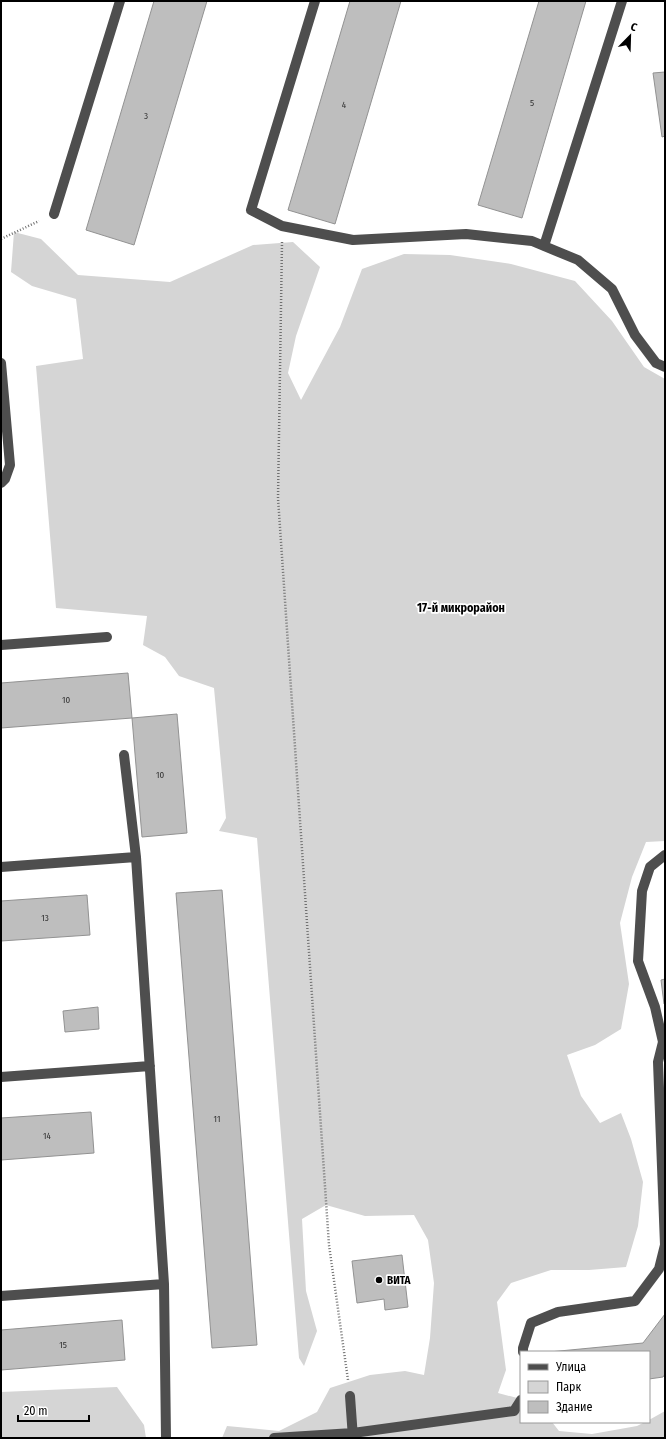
<svg xmlns="http://www.w3.org/2000/svg" width="666" height="1439" font-family="'Fira Sans Condensed',sans-serif">
<style>
.green{fill:#d5d5d5}
.building{fill:#bebebe;stroke:#929292}
.lines{fill:none;stroke-linecap:round;stroke-linejoin:round}
.path{stroke:#707070;stroke-width:2.5;stroke-dasharray:1 2;stroke-linecap:butt}
.minor{stroke:#4e4e4e;stroke-width:10}
.poi-dot{fill:#000;stroke:#fff;stroke-width:1.5}
.labels{text-anchor:middle;stroke-width:3.5;stroke-linejoin:round;paint-order:stroke}
.number-label{font-size:9px;fill:#303030}
.poi-label{font-size:11px;font-weight:bold;fill:#000;stroke:#fff;text-anchor:start}
.neighbourhood-label{font-size:12px;font-weight:bold;fill:#000;stroke:#fff}
</style>
<rect width="100%" height="100%" fill="#fff"/>
<path class="green" d="M14 232 41 239 78 275 170 282 253 245 293 242 320 267 296 336 288 373 301 400 340 327 362 269 404 254 450 255 511 264 575 281 612 321 644 367 665 379V841L646 842 632 877 620 923 629 984 621 1029 595 1045 567 1055 581 1096 600 1123 621 1113 631 1139 643 1182 638 1226 626 1267 589 1270H551L511 1283 497 1302 506 1370 498 1393 521 1399V1422H552L559 1431 592 1434 637 1426 645 1422H649V1420L665 1411V1438H222L227 1426 279 1431 317 1412 330 1388 370 1375 405 1371 424 1375 430 1338 434 1283 428 1240 414 1215 365 1216 326 1205 302 1219 306 1291 317 1331 304 1366 299 1358 257 838 219 831 226 818 214 688 179 676 165 657 143 645 147 616 56 608 36 366 83 359 76 299 32 286 11 272Z
M117 1387 144 1425 146 1438H1V1392Z"/>
<path class="building" d="M154 1H207L134 245 86 230Z
M350 1H401L335 224 288 210Z
M539 1H586L522 218 478 205Z
M665 72V136L662 137 653 73Z
M128 673 132 718 1 728V683Z
M177 714 187 833 142 837 132 718Z
M222 890 257 1345 212 1348 176 893Z
M87 895 90 935 1 941V901Z
M665 979V1004H664L661 980Z
M98 1007 99 1029 65 1032 63 1011Z
M91 1112 94 1153 1 1160V1118Z
M402 1255 408 1307 385 1310 384 1299 357 1303 352 1261Z
M665 1314V1374L663 1377 649 1379V1352H549L643 1343Z
M122 1320 125 1360 1 1370V1330Z"/>
<g class="lines">
<path class="path" d="M1 239 39 221
M282 242 278 498 329 1245 348 1380"/>
<path class="minor" d="M315 1 251 210 282 226 353 240 466 234 532 241 578 260 612 289 635 335 656 363 665 367
M54 214 120 1
M544 246 622 1
M1 363 10 465 5 479 1 483
M1 645 107 637
M124 755 136 857 164 1284 166 1438
M1 867 136 857
M1 1077 150 1066
M1 1296 164 1284
M523 1352V1348L531 1323 558 1312 635 1301 659 1269 665 1245 658 1062 663 1042 655 1007 638 961 642 891 650 867 665 855
M350 1396 353 1438
M274 1438 353 1433 514 1411 521 1400"/>
</g>
<circle class="poi-dot" cx="379" cy="1280" r="4"/>
<g class="labels">
<g class="number-label">
<text x="532" y="106">5</text>
<text x="344" y="108">4</text>
<text x="146" y="119">3</text>
<text x="66" y="703">10</text>
<text x="160" y="778">10</text>
<text x="45" y="921">13</text>
<text x="217" y="1122">11</text>
<text x="47" y="1139">14</text>
<text x="63" y="1348">15</text>
</g>
<g class="poi-label">
<text x="387" y="1284">ВИТА</text>
</g>
<g class="neighbourhood-label">
<text x="461" y="612">17-й микрорайон</text>
</g>
</g>
<rect width="666" height="1439" fill="none" stroke="#000000" stroke-width="4"/>
<rect x="520" y="1351" width="130" height="72" fill="#ffffff" stroke="#999999"/>
<rect x="528" y="1364" width="20" height="6" fill="#4e4e4e" stroke="#999999"/>
<text x="556" y="1371" font-size="12" fill="#000000">Улица</text>
<rect x="528" y="1381" width="20" height="12" fill="#d5d5d5" stroke="#999999"/>
<text x="556" y="1391" font-size="12" fill="#000000">Парк</text>
<rect x="528" y="1401" width="20" height="12" fill="#bebebe" stroke="#999999"/>
<text x="556" y="1411" font-size="12" fill="#000000">Здание</text>
<g transform="translate(630 36) rotate(23)" stroke="#ffffff" stroke-width="3" paint-order="stroke">
<path d="M0-3L7 15L0 10L-7 15Z" fill="#000000"/>
<text y="-6" font-size="11" font-weight="bold" text-anchor="middle" fill="#000000">С</text>
</g>
<path d="M18 1415v6h71v-6" fill="none" stroke="#000000" stroke-width="2"/>
<text x="24" y="1415" font-size="12" fill="#000000" stroke="#ffffff" stroke-width="3" paint-order="stroke">20 m</text>
</svg>
